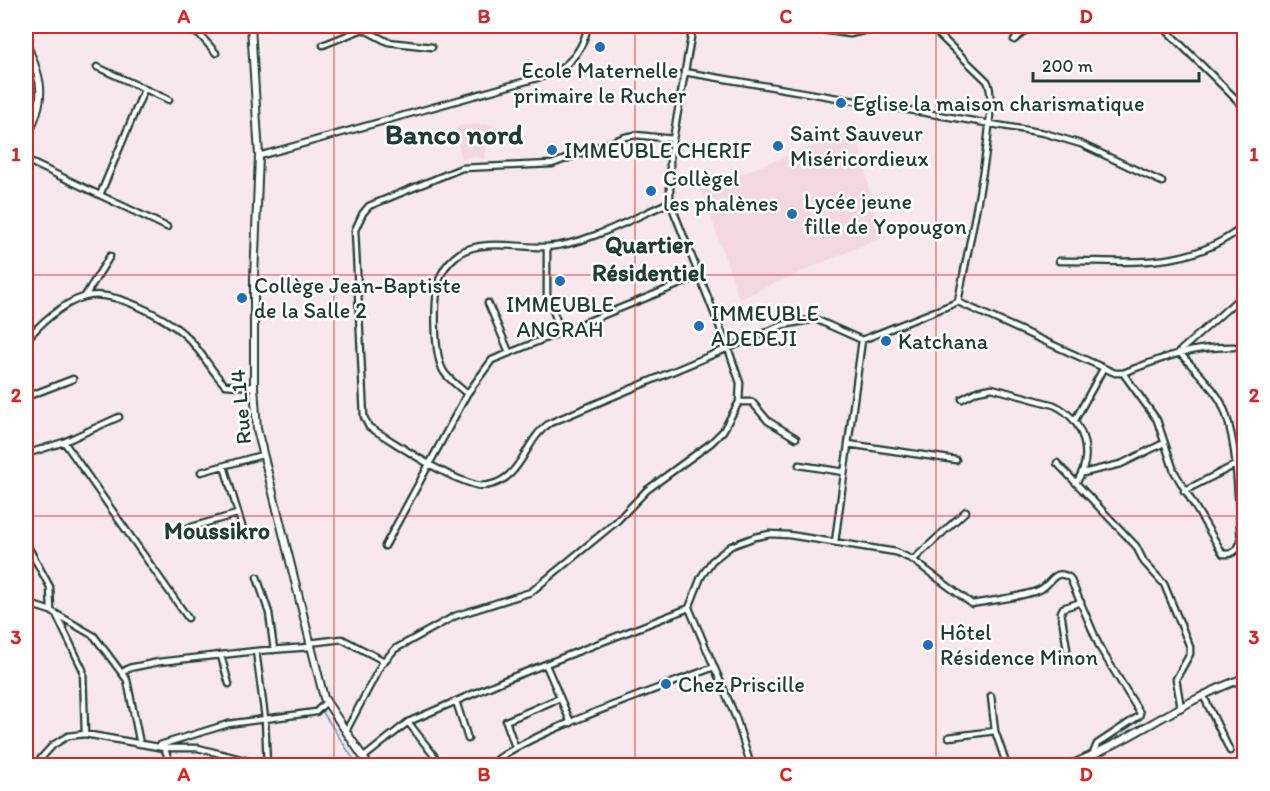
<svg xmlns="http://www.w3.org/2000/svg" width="1270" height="791" font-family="Itim,sans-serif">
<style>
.built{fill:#f3d8e2}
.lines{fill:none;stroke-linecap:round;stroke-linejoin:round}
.stream{stroke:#659da8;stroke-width:1.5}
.street-casing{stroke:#1f3d34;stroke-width:9}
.secondary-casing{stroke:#1f3d34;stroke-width:10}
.street{stroke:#fff;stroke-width:4.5}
.secondary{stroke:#fff;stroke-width:6}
.grid{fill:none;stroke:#d62828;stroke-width:1.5;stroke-opacity:0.55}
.poi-dot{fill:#1f6fb2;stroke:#fff;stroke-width:2}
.labels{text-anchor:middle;stroke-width:5;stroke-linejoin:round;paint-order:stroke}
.poi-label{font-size:22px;fill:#1f3d34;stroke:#fff;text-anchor:start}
.street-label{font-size:22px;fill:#1f3d34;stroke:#fff}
.neighbourhood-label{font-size:24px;font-weight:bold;fill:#1f3d34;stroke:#fff}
.district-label{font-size:28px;font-weight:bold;fill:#1f3d34;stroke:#fff}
.neatline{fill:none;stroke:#d62828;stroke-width:2}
.grid-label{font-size:20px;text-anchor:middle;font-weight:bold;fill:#d62828}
</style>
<rect width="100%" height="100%" fill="#f8e8ee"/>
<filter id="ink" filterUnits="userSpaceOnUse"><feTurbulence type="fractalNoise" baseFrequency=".0167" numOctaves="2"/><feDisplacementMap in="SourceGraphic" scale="12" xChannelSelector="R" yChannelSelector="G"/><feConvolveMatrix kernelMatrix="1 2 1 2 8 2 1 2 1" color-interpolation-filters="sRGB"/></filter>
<g filter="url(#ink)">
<path class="built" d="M493 124 484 158 470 157 462 159 454 129 461 125Z
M856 129 880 238 739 299 701 189Z"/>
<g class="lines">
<path class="stream" d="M322 711 358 766"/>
<g class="street-casing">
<path id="street" d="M184 26 201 36 216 53
M361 26 363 29 388 42 432 47
M793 26 850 34 884 26
M930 26 987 81C1002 103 964 267 958 302
M1162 26 1244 107
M1014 40 1031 26
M323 45 363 29
M97 67 169 100
M684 72 1044 133 1081 144 1162 182
M673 139 636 135 625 137 552 164 462 168 369 206 363 213 355 230 364 417 369 427C401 446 440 475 476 485 487 488 502 482 510 474 526 459 530 436 550 423L783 325 815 319 862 340 958 302 1115 373H1123C1162 358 1191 346 1234 347
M259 156 555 73C574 60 583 48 588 26
M26 160 167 227
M100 195 144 90
M547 247V294L561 332
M1059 261C1129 260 1186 272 1244 226
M85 296 110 256
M488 303 509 352
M26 341C38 325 63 303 84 297 112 288 168 318 188 338 202 352 211 371 225 385L254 387
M1181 350 1244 294
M1123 373 1157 420 1174 471 1223 554C1233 555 1238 550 1241 541 1237 499 1239 439 1221 402 1211 384 1192 367 1179 352
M467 394C460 387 449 380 444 372 433 355 433 291 442 273 446 265 453 258 460 253 483 239 520 248 546 247 586 245 633 218 670 202
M26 397 73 379
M962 399 977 391 992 388 1054 405C1084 419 1095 456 1076 483
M739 402H752L768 421 796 438
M1075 420 1103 369
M64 442 119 417
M848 444 956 460
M26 454 64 442 188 618
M1057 463 1136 546 1144 562 1164 584 1190 647V654L1176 679 1181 708
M799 465 844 472
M224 466 245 536
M201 472 262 455
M1083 473 1121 464 1164 443
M1184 491 1235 465
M188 528 237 514
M835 542 862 340
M26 543 50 587 51 611
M385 546 467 394 492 360 700 276
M913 560 966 511
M257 577 269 613 274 650
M26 603 51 611 94 636 127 680 140 744
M56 614 83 670 85 734
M309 643 342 639 384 661
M1067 649 1061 612 1063 608 1081 602
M221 656 229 684
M546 665 571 723
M123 672 129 668 159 662 256 651
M1203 695 1230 751
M991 696 995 731 1007 766
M456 701 468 739
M408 722 442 766
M346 731 381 665 395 649 455 616 531 592 616 522 647 490 711 443 723 431 739 402 740 383 728 348 670 202V156L693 26
M949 737 995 731
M160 745 228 724 316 712 326 702
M515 747 506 721 560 698
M164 748 172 766
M363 758 408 722 505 680 689 608
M267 765 265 718 256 651 310 647
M34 766 53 745 68 736 85 734 164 748H198L268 766
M491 766C509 739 675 683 714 667
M751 766 736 718 689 608 701 577 712 561 731 546 755 537 770 534 789 535 896 552 913 560 972 604C993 600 1019 598 1039 590 1052 585 1053 567 1070 578L1100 648 1140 713 1139 716 1097 744 1092 756"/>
</g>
<g class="secondary-casing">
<path id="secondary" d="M251 26 259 156 254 278V387L257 429 324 698 369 766
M26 43C45 89 45 94 26 141
M1067 766C1129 742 1182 700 1244 678"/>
</g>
<use href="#street" class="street"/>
<use href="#secondary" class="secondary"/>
</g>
</g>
<path class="grid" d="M334 26V766M635 26V766M936 26V766M26 275H1244M26 516H1244"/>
<g class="poi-dot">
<circle cx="600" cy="47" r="6"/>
<circle cx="841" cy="103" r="6"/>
<circle cx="778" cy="146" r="6"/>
<circle cx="552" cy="150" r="6"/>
<circle cx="651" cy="191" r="6"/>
<circle cx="792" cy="214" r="6"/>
<circle cx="560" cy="281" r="6"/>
<circle cx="242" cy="298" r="6"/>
<circle cx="699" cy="326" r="6"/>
<circle cx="886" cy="341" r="6"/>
<circle cx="928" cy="645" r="6"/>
<circle cx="666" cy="684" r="6"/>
</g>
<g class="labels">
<g class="poi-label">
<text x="600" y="78" text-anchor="middle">Ecole Maternelle<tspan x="600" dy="25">primaire le Rucher</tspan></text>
<text x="853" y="111">Eglise la maison charismatique</text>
<text x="790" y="141">Saint Sauveur<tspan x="790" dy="25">Miséricordieux</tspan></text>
<text x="564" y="158">IMMEUBLE CHERIF</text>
<text x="663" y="186">Collègel<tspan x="663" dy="25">les phalènes</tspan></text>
<text x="804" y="209">Lycée jeune<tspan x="804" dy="25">fille de Yopougon</tspan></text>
<text x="254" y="293">Collège Jean-Baptiste<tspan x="254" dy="25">de la Salle 2</tspan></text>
<text x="560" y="312" text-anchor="middle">IMMEUBLE<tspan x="560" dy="25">ANGRAH</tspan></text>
<text x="711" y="321">IMMEUBLE<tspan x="711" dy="25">ADEDEJI</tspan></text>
<text x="898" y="349">Katchana</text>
<text x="940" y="640">Hôtel<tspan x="940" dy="25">Résidence Minon</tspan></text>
<text x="678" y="692">Chez Priscille</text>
</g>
<g class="street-label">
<text transform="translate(240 407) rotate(-95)" y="8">Rue L14</text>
</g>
<g class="neighbourhood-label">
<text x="649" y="253">Quartier<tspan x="649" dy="28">Résidentiel</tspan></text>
<text x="217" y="539">Moussikro</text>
</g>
<g class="district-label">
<text x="454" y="144">Banco nord</text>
</g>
</g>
<rect width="1270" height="791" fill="none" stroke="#fff" stroke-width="66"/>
<path d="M1033 72v9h166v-9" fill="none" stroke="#1f3d34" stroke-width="3"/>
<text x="1042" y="72" font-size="18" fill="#1f3d34" stroke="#ffffff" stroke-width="4.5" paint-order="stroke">200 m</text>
<rect x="33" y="33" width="1204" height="725" class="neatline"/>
<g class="grid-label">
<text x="184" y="23">A</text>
<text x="484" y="23">B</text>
<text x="786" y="23">C</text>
<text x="1086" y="23">D</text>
<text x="16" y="161">1</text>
<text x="1254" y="161">1</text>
<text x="16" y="402">2</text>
<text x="1254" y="402">2</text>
<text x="16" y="644">3</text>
<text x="1254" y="644">3</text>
<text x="184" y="781">A</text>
<text x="484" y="781">B</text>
<text x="786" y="781">C</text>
<text x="1086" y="781">D</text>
</g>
</svg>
